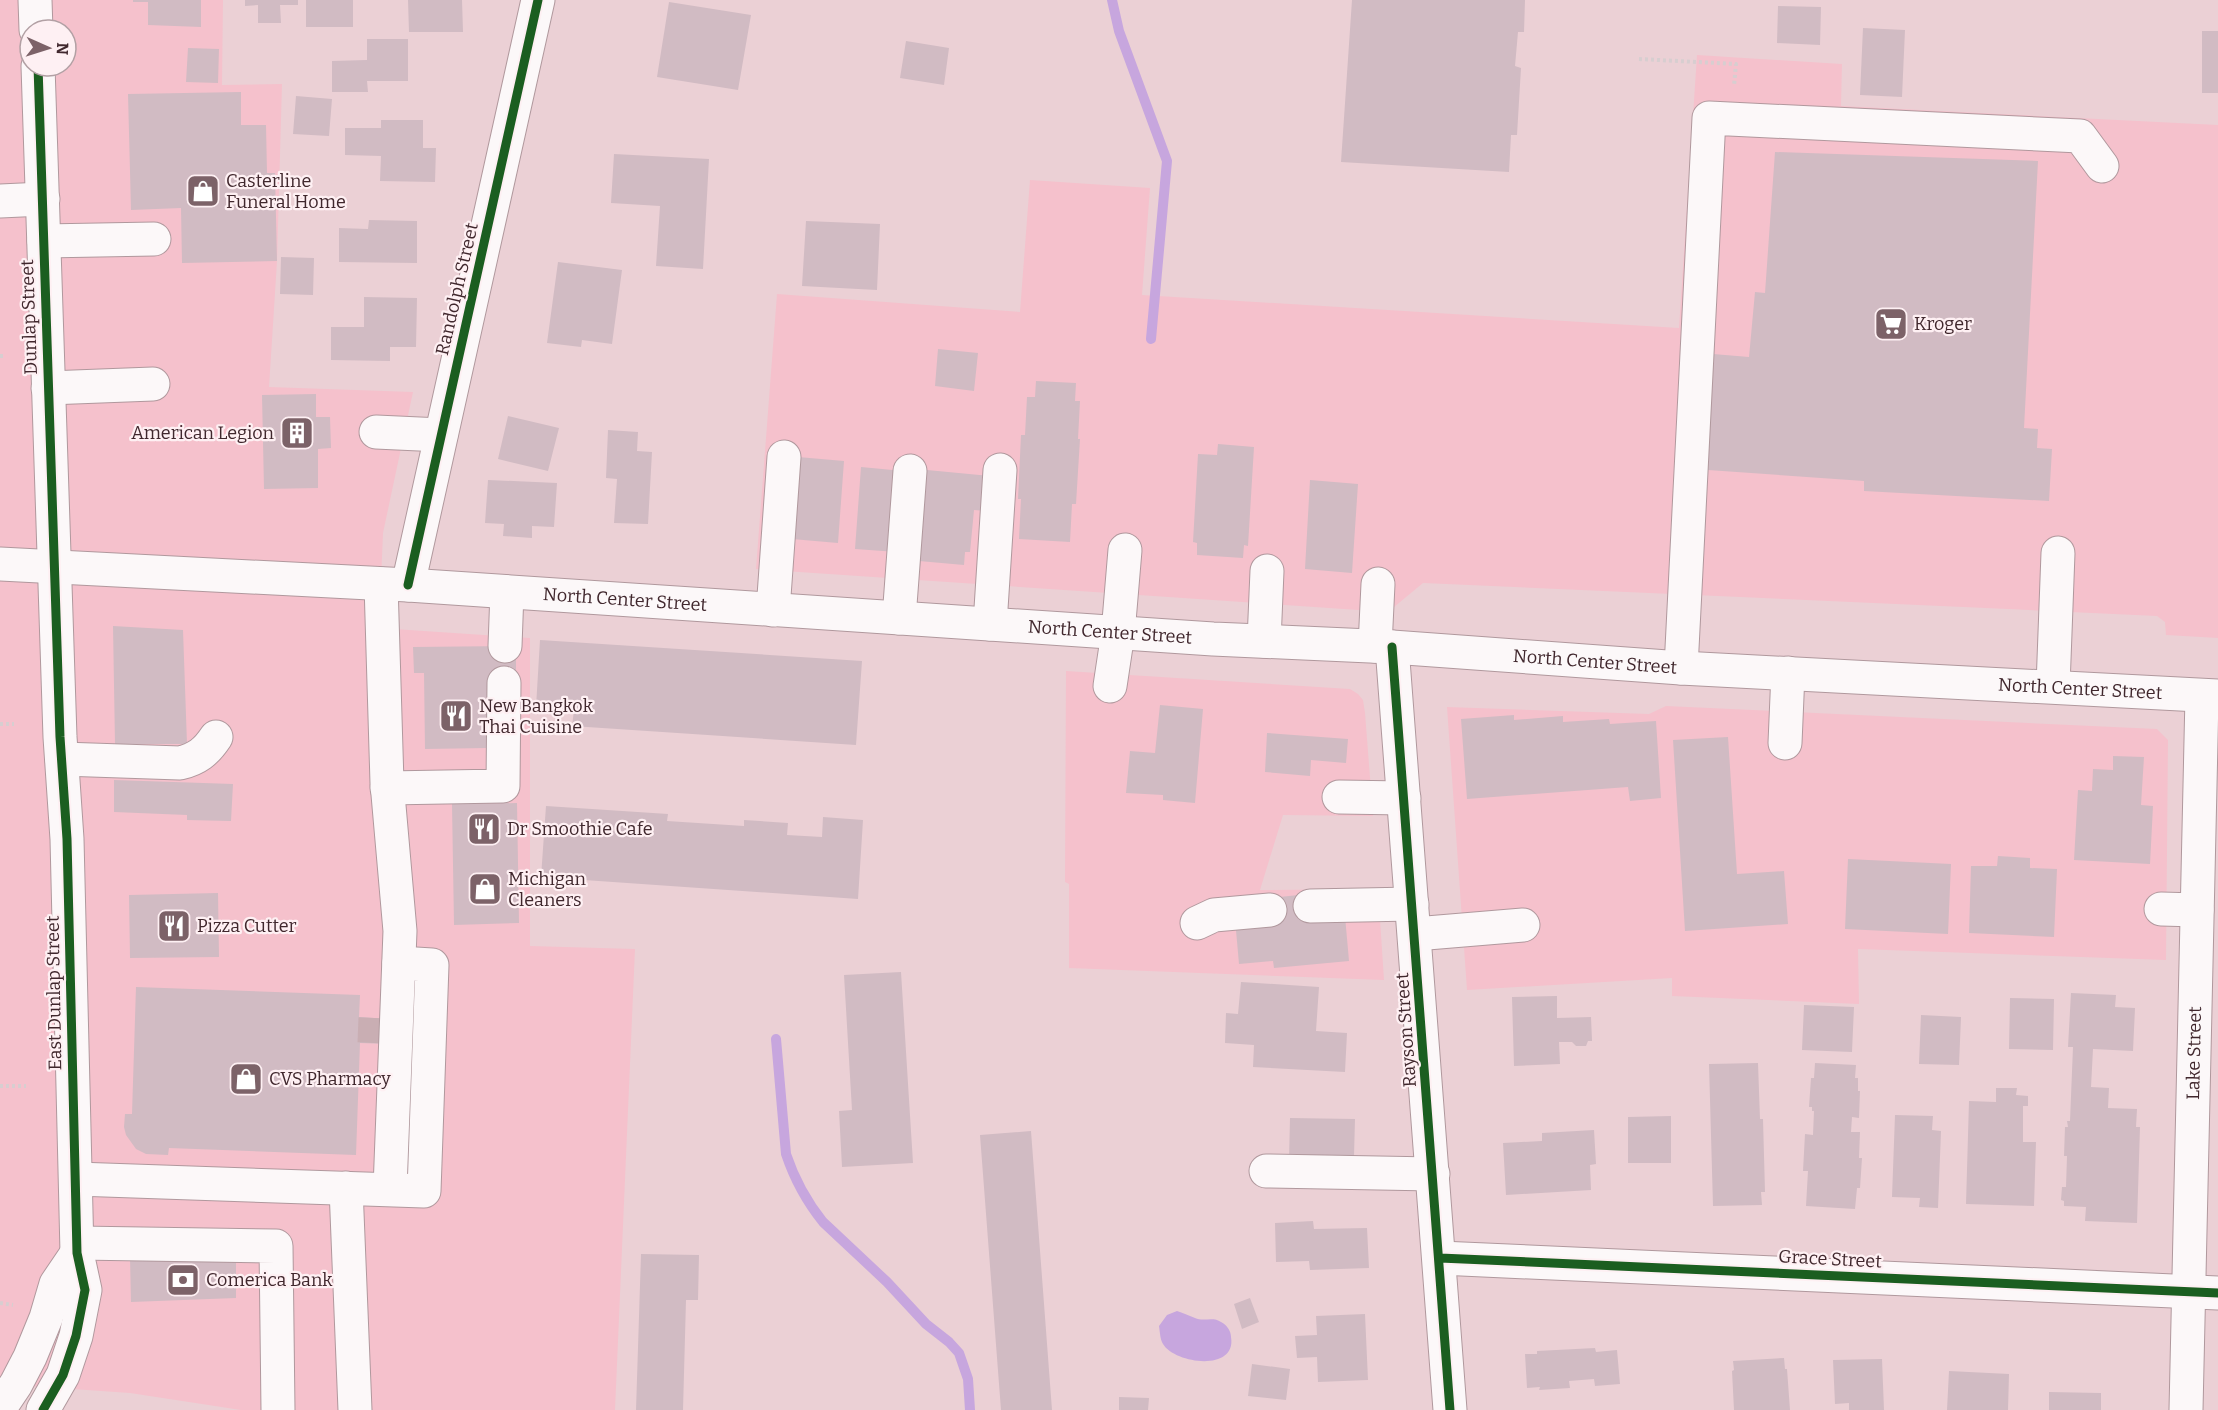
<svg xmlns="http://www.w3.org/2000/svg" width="2218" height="1410" font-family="Bitter,serif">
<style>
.built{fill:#f5c1cc;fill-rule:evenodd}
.water{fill:#c7a6de}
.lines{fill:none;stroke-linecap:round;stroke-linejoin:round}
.stream{stroke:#c7a6de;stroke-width:10}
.building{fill:#d1bbc3}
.minor-tunnel{stroke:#c9aeb3;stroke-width:33;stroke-dasharray:33 16;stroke-linecap:butt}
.minor-casing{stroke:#b0989d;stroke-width:35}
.major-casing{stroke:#b0989d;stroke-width:35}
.path{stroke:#d7ced0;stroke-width:4;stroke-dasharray:3 3;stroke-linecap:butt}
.minor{stroke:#fcf8f9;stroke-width:33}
.major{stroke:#fcf8f9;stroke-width:33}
.cycleway-casing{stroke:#fef0f3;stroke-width:13}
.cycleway{stroke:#1b5e20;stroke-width:9}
.labels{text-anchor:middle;stroke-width:4.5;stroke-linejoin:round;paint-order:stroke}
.poi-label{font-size:18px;fill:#40272d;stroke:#fef0f3;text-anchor:start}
.street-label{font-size:18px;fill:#40272d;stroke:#fef0f3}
</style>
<rect width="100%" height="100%" fill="#ebd0d5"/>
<path class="built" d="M0 0H223L222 85 282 84 277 261 269 387 413 392 383 533 379 628 530 638V946L635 949 615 1410H241L130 1393 0 1384ZM30 30H66V66H30Z
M1697 55 1842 64 1841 106 2218 125V638L2166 635 2165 622 2157 616 2008 609 1423 583 1388 612 756 569 777 294 1020 312 1030 180 1150 188 1142 295 1679 328Z
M1066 671 1350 689 1358 694 1363 700 1365 713 1373 816 1283 815 1260 890 1378 889 1384 980 1069 968V884L1065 882Z
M1666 706 2157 729 2168 740 2166 960 1858 949 1859 1004 1672 996V978L1467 990 1447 707 1649 714Z"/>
<path class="water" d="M1177 1311C1184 1313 1189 1316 1195 1318 1204 1322 1213 1316 1221 1322 1227 1325 1231 1331 1231 1337 1237 1372 1175 1364 1163 1344 1160 1339 1160 1332 1159 1326L1167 1315Z"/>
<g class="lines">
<path class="stream" d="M1112 0 1119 31 1167 161 1151 339
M776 1039 786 1154C794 1178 807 1202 823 1222L887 1282 926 1324 949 1342 959 1353 968 1379 970 1410"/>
</g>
<path class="building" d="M133 0H201V27L148 25V2H133Z
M245 0H298V5H280L281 23H258V5L245 6Z
M306 0H353V27H306Z
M408 0H462L463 32H409Z
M1352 0H1525L1524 32H1518L1515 66 1521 68 1517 135H1511L1509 172 1341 162Z
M669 2 751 15 738 90 657 77Z
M1778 6 1821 7 1820 45 1777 43Z
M1863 28 1905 30 1902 97 1860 95Z
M2202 31H2218V93H2202Z
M367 39H408V81H367L368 92H332V61L367 60Z
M906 41 949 48 944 85 900 78Z
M188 48 219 49 218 83 186 82Z
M241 92V125H266L267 173H275L277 261 182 263 181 208 131 210 128 94Z
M296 96 332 99 329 136 293 134Z
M381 120H423V148H436L435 182 380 181 381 156 345 155V128H381Z
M1775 152 2038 161 2024 428 2038 429 2037 448 2052 449 2049 501 1864 491V481L1708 470 1713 354 1749 357 1755 292 1765 293Z
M614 154 709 159 703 269 656 266 660 206 611 203Z
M369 220 417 221V263L339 262V228L368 229Z
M806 221 880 224 877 290 802 286Z
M281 257 314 258 313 295 280 294Z
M558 262 622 270 612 344 582 340 581 347 547 343Z
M364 297 417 298 416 347H390V361L331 360V327H364Z
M938 349 978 353 974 391 935 386Z
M1036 381 1076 383 1075 401H1080L1078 439H1080L1076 504H1072L1070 542 1019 539 1021 499H1018L1021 435H1025L1027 397H1035Z
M316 394V417H330L331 448 318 449V488L264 489 262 395Z
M508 416 559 428 548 471 498 459Z
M608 430 638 432 637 451 652 452 648 524 614 523 617 479 606 478Z
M1218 444 1254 447 1248 546 1244 545 1243 558 1197 555V543L1193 542 1198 454 1217 455Z
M798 457 844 461 838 543 792 539Z
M861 467 903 471 897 552 855 549Z
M927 470 990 476 987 511 974 510 970 552H965L964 565 919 561Z
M488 480 557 483 554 527 532 526V538L503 536 504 524 485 523Z
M1310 480 1358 484 1352 573 1305 569Z
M113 626 183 630 187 744H115Z
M540 640 862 661 856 745 572 726 574 710 536 707Z
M516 646V683H487V748L425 749 424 673H414L413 647Z
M1160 705 1203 709 1195 803 1163 800V795L1126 793 1130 751 1155 753Z
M1514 715V720L1563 716V722L1609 719 1610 724 1656 721 1661 798 1630 801 1628 787 1467 799 1461 719Z
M1267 733 1348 739 1346 763 1311 760 1310 776 1265 772Z
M1728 737 1737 874 1784 871 1788 924 1685 931 1673 740Z
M2113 756 2144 757 2141 805 2153 806 2150 864 2074 860 2078 790 2092 791 2093 769 2113 770Z
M114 780 233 784 231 821 187 820V815L114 812Z
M517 803 519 923 454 925 452 804Z
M546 806 668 814 667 821 744 826V820L788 823 787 835 822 837 823 817 863 820 858 899 541 877Z
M1998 856 2030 858V868L2057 869 2054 937 1969 933 1971 866H1997Z
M1848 859 1951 864 1948 934 1845 929Z
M218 893 219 957 130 958 129 895Z
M1308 894 1345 916 1349 961 1274 968 1273 961 1239 964 1235 919 1269 898Z
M901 972 913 1163 842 1167 839 1111 852 1110 844 975Z
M1241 982 1319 987 1316 1031 1347 1033 1345 1072 1253 1067 1254 1045 1225 1043 1226 1013 1238 1014Z
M136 987 360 995 359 1017 388 1019 387 1044 360 1043 356 1155 169 1148 168 1155 146 1154 136 1149 126 1135 124 1127 125 1114H132Z
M2071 993 2116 995 2115 1007 2135 1008 2133 1051 2093 1049 2091 1087 2109 1088 2108 1108 2137 1109 2136 1127H2140L2137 1223 2085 1221 2086 1207 2064 1206V1201L2061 1200 2062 1187H2066L2067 1156H2064L2065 1127H2068L2067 1121H2070L2073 1047H2068Z
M1557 996V1018L1591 1017 1592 1041H1588L1586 1046H1576L1572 1042H1559L1560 1064 1514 1066 1512 997Z
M2010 998 2054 999 2053 1050 2009 1049Z
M1804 1005 1854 1007 1852 1052 1802 1050Z
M1921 1015 1961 1017 1959 1065 1919 1064Z
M1758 1063 1760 1119H1763L1765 1192H1761L1762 1205 1713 1206 1709 1064Z
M1815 1063 1856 1065 1855 1078H1858V1091H1860L1859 1118 1852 1117 1851 1132H1860L1859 1158H1862L1860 1188H1857L1855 1209 1806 1206 1808 1171H1803L1805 1134 1813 1135 1814 1111H1812V1107H1809L1811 1078H1814Z
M1996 1088H2017L2016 1095 2028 1096V1106H2023V1142H2036L2034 1206 1966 1204 1969 1101 1996 1102Z
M1895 1115 1933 1116 1932 1130 1941 1131 1938 1208 1919 1207 1920 1198 1892 1197Z
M1671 1116V1163H1628V1117Z
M1290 1118 1355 1119 1354 1156H1332V1161H1289Z
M1594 1130 1596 1164 1590 1165 1591 1190 1506 1195 1503 1143 1542 1141V1133Z
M1031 1131 1052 1410H1001L980 1135Z
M1313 1221 1314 1229 1367 1228 1369 1268 1310 1270 1309 1261 1276 1262 1275 1223Z
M641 1254 699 1255 698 1300H686L683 1410H636Z
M130 1257 236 1261V1298L131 1302Z
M1250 1298 1259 1322 1242 1329 1234 1304Z
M1365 1314 1368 1380 1318 1382 1317 1357 1297 1358 1295 1336 1317 1335 1316 1316Z
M1595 1348 1596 1352 1617 1350 1620 1384 1595 1386 1594 1379 1569 1381 1570 1388 1539 1390 1540 1387 1527 1388 1525 1354H1537V1351Z
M1784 1358 1785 1369H1787L1790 1410H1734L1732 1371 1734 1370 1733 1361Z
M1882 1359 1884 1410H1849V1403L1835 1404 1833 1360Z
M1252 1364 1290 1369 1286 1400 1248 1396Z
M1949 1371 2009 1374 2008 1410H1947Z
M2049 1392 2101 1393V1410H2049Z
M1119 1397 1149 1398 1148 1410H1119Z"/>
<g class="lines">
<path class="minor-tunnel" d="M374 1043 375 1018"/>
<g class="minor-casing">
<g id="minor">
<path d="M35 0 36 30"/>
<path d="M38 66 60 737 67 839 77 1253 85 1290 76 1336 63 1375 43 1410"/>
<path d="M0 201 43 199"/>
<path d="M44 241 154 239"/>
<path d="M48 388 153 384"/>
<path d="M376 432 441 435"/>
<path d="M381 584 387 783 400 931 390 1189"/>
<path d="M408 585 538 0"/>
<path d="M773 610 784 457"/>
<path d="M899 618 910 471"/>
<path d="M990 624 1000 470"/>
<path d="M1264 641 1267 571"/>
<path d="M505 646 507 592"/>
<path d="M1375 646 1378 584"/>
<path d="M1392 647 1450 1410"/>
<path d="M1681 668 1709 118 2080 136 2102 166"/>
<path d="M1110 686 1118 633 1125 550"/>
<path d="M2053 686 2058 553"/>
<path d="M1785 743 1788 673"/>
<path d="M62 759 180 763C197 759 206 752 216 737"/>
<path d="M387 788 503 786 504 683"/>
<path d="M1339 797 1404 798"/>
<path d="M1310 906 1412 904"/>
<path d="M2161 909 2197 910"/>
<path d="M1197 923 1214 915 1270 910"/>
<path d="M1415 934 1523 925"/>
<path d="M1266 1171 1433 1174"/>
<path d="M76 1179 424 1191 432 965 399 963"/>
<path d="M346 1188 355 1410"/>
<path d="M78 1243 276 1246 278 1410"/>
<path d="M1440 1258 2218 1293"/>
<path d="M0 1408 16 1384 30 1357 46 1318 56 1284 77 1253"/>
<path id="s1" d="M2186 1410 2202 696"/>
</g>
</g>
<g class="major-casing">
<g id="major">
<path id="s2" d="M0 564 408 585 1213 639 1392 647 1681 668 2218 696"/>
</g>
</g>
<path class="path" d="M1639 59 1736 64 1734 86
M0 356H3
M0 724H14
M0 1086H26
M0 1303 13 1305"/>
<use href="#minor" class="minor"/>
<use href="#major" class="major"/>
<g class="cycleway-casing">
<path id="cycleway" d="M38 66 60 737 67 839 77 1253 85 1290 76 1336 63 1375 43 1410
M408 585 538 0
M1392 647 1450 1410
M1440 1258 2218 1293"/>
</g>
<use href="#cycleway" class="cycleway"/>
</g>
<defs>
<g id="shop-square" transform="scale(1.725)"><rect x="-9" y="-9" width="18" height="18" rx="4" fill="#7c6268" stroke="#fef0f3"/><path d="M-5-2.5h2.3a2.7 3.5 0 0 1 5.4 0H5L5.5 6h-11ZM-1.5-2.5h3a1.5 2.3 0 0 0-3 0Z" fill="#fff"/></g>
<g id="supermarket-square" transform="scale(1.725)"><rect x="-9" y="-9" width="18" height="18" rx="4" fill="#7c6268" stroke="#fef0f3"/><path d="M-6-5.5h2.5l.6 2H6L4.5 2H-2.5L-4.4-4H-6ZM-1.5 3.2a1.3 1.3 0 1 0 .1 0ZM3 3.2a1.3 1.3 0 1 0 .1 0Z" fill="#fff"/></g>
<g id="building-square" transform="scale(1.725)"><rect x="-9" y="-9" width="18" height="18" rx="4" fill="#7c6268" stroke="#fef0f3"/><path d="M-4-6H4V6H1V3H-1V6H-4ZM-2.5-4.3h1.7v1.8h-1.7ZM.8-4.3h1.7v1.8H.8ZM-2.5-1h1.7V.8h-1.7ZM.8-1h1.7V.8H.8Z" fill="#fff"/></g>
<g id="restaurant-square" transform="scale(1.725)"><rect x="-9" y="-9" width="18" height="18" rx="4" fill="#7c6268" stroke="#fef0f3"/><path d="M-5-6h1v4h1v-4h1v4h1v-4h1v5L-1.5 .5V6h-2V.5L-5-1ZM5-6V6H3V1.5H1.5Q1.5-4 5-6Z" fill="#fff"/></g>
<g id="bank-square" transform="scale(1.725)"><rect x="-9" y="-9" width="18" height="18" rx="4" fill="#7c6268" stroke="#fef0f3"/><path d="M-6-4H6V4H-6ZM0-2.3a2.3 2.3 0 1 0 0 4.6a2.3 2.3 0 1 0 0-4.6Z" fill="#fff"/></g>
</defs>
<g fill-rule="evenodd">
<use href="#shop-square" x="203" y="191"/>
<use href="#supermarket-square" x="1891" y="324"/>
<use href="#building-square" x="297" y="433"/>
<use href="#restaurant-square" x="456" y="716"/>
<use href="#restaurant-square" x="484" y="829"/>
<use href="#shop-square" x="485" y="889"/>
<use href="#restaurant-square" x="174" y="926"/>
<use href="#shop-square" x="246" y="1079"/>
<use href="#bank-square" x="183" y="1280"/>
</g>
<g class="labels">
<g class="poi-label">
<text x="226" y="187">Casterline<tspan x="226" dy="21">Funeral Home</tspan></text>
<text x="1914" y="330">Kroger</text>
<text x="274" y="439" text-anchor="end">American Legion</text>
<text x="479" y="712">New Bangkok<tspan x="479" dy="21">Thai Cuisine</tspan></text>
<text x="507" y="835">Dr Smoothie Cafe</text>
<text x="508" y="885">Michigan<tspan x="508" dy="21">Cleaners</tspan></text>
<text x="197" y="932">Pizza Cutter</text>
<text x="269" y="1085">CVS Pharmacy</text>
<text x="206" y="1286">Comerica Bank</text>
</g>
<g class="street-label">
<text transform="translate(457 289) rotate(-77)" y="6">Randolph Street</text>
<text transform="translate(29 317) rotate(-92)" y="6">Dunlap Street</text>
<text dy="6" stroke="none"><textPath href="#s2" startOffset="626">North Center Street</textPath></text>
<text dy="6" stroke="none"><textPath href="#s2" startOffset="1112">North Center Street</textPath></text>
<text dy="6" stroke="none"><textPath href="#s2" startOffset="1598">North Center Street</textPath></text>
<text dy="6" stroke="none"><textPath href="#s2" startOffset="2084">North Center Street</textPath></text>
<text transform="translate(54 993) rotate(-91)" y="6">East Dunlap Street</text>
<text transform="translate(1406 1030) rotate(-94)" y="6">Rayson Street</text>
<text dy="6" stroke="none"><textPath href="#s1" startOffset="357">Lake Street</textPath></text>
<text transform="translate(1830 1259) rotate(3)" y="6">Grace Street</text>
</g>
</g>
<g transform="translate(48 48) rotate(93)"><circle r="28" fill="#fef0f3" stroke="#b2a0a4" stroke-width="1.5"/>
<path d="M0-4.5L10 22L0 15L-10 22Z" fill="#7c6268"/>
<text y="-9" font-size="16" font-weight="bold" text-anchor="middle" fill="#40272d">N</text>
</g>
</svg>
